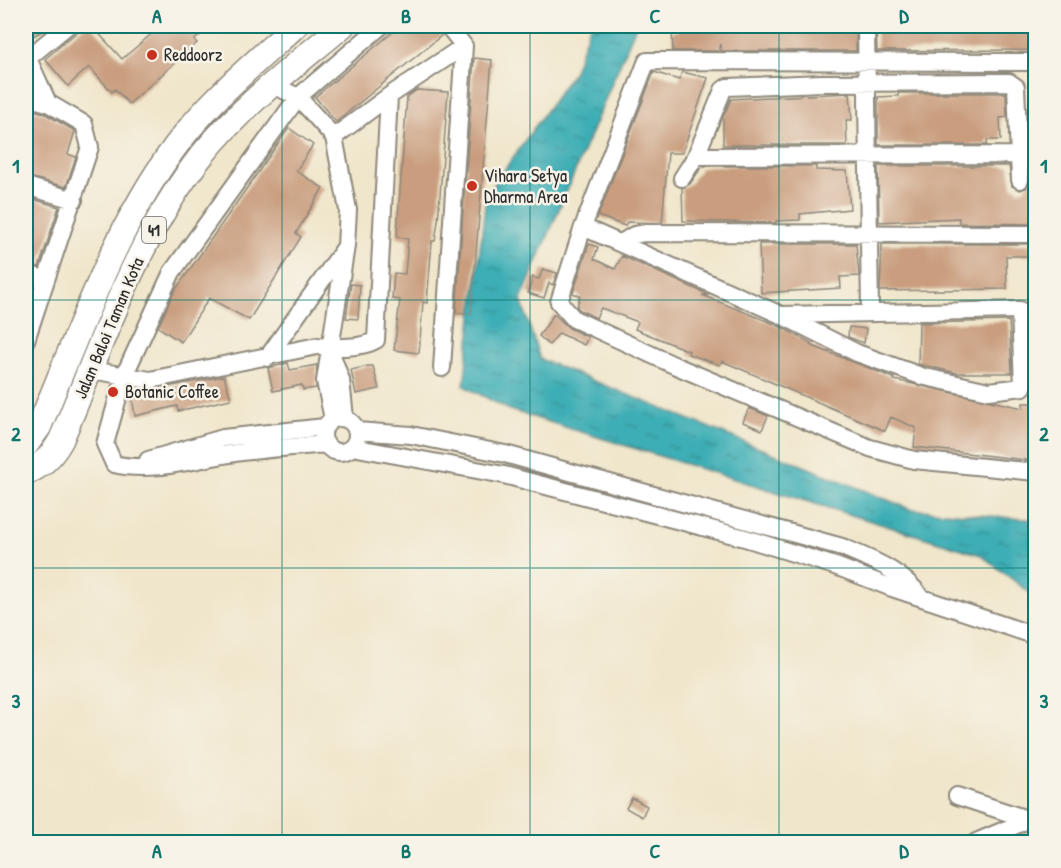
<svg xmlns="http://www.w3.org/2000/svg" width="1061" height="868" font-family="'Patrick Hand',sans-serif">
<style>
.water{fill:url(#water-ripples);stroke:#346c70;stroke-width:1.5}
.building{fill:#c99d7e}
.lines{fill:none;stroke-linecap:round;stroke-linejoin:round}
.minor-casing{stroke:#8e887b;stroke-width:20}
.highway-casing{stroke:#8e887b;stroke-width:27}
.minor{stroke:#fff;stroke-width:16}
.highway{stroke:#fff;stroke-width:24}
.grid{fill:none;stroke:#0f766e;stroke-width:1.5;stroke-opacity:0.55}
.poi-dot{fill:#c8321e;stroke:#f7f3e8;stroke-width:2}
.labels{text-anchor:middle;stroke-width:5;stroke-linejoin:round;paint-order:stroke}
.shield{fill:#f7f3e8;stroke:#686764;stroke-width:1.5}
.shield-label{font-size:16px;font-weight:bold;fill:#2b2b2b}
.poi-label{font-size:18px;fill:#2b2b2b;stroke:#f7f3e8;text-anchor:start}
.street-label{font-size:18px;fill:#2b2b2b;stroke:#f7f3e8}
.neatline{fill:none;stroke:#0f766e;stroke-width:2}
.grid-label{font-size:20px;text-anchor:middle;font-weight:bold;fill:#0f766e}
</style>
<defs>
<pattern id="water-ripples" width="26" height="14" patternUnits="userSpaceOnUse" patternTransform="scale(1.5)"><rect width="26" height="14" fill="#3caeb5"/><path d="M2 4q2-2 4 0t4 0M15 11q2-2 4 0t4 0" fill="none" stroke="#338e93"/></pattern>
</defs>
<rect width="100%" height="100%" fill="#f7f3e8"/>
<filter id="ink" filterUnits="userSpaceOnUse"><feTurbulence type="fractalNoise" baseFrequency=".0167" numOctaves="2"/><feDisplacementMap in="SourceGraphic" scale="12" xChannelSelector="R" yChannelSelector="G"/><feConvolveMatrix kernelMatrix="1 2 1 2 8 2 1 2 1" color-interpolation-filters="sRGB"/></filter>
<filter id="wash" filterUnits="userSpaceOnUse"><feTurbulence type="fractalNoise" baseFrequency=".008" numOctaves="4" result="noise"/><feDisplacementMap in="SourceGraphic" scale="24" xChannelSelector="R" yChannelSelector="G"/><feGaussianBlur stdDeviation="1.35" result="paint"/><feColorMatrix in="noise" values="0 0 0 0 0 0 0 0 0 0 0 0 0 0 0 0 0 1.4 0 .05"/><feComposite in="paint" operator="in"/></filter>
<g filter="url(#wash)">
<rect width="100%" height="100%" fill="#f0e6cb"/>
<path class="water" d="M590 26H636L521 300 540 359 910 509 1035 520V597L981 555 510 410 464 386 486 196 574 71Z"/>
<g id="blocks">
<path class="building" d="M26 26H51L26 40Z
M84 26H92L122 59 161 26H212L194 40 197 43 129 104 115 89 112 92 89 67 68 86 45 59Z
M400 26H438L442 35 336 122 315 97Z
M678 26H856V51H721V44L718 51H673L672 31H678Z
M876 26H1035V50L877 51Z
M474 58 492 60 471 314 456 313Z
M654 72 679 80 682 72 708 78 682 153H668L662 223 627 222 625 226 598 216Z
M417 90 448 92 438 221 435 241H432L427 303 423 302 419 353 394 350 400 300 392 299 394 273 405 274 408 239 397 237 398 218 407 97Z
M850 93 852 120H846L847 145H723V117L731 99Z
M898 93H1006L1007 117 1000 118 1001 140H987V145H878V97L898 96Z
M26 108 44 113 75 131 68 154 76 157 66 187 26 176Z
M1028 120 1035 121V224L959 223V218L879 222 878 166H1009L1012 186 1020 190 1026 188 1030 180Z
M289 128 313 145 296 171 323 188 296 233 301 237 249 320 209 298 181 342 158 327 174 292Z
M709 166H816V170L847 171 850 209 800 214V220L776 221V223L683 221 682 188 690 184 701 168Z
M26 197 59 207 39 267 26 264Z
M589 244 598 247 594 259 615 269 622 256 709 295H702L779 326 811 343 810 345 894 378V380L1023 408V403H1035V461L914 447 916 428 891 417 885 431 722 361 720 365 688 354 689 351 635 329 638 322 601 308 596 318 580 310 577 307 580 296 573 293Z
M759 244H856L859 276 840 277 841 288 761 293Z
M882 244H1035V256H1006L1007 289 880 291Z
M543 269 557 273 553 285 549 283 544 298 528 293 533 277 539 279Z
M351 284 360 285 358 319 346 318Z
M554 314 569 328 588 337 584 345 559 333 549 345 539 336Z
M1009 321 1012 373H957L918 364 919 323Z
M849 327 866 329 864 343 848 337Z
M288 363 290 370 317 365 316 388 303 390 302 385 273 391 268 368Z
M368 366H373L379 389 356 394 351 370Z
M224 376 231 399 178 411 177 406 135 416 131 390H152Z
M749 408 768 416 762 430 743 422Z
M632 798 647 806 642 817 626 808Z"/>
</g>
</g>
<g filter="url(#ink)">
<use href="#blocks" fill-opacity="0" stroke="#8e887b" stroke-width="1.5"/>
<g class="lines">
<g class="minor-casing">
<path id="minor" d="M866 26 870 312
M26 54 48 103
M28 58 67 26
M647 61 1036 62
M646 63 583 227 559 302 574 319 676 366 870 448 914 460 1036 472
M273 85 298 97 334 137 348 210 346 246 325 381 333 419
M26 97 48 103 84 124 90 147 26 340
M334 137 389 96 464 46
M696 156 1020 155
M682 178 696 156 723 90 727 87 822 83 1009 82 1016 87 1020 180
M26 186 74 200
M583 227 781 315 857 353 921 376 989 391 1023 387 1020 310 781 315
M621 243 634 235 645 233 1036 234
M26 274 45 279
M330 350 341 380 345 418
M267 358 344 249
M442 368 464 46 448 26
M91 370 150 380 317 346C334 347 361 349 376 340L389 96
M323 435a17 17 0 1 1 34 0a17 17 0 1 1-34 0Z
M357 431 411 435 505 454 842 547C872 560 901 570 921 597
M326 444C293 447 261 449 229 454 191 460 152 473 114 464L105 444 124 376 172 272 298 97 381 26
M352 447 504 475 745 538 838 567 892 588 1036 636
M148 460 223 438 325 427
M957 796 1036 822
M976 842 1028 820"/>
</g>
<g class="highway-casing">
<path id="highway" d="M26 445 39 427C79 332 120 214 185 134 217 94 258 60 295 26
M26 473C43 465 52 456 61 440 102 344 136 238 202 155 241 106 295 66 342 26"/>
</g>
<use href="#minor" class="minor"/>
<use href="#highway" class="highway"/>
</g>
</g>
<path class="grid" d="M282 26V842M530 26V842M779 26V842M26 300H1036M26 568H1036"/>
<g class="poi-dot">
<circle cx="152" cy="55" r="6"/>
<circle cx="472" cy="186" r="6"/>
<circle cx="113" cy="392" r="6"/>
</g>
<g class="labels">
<rect class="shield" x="142" y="217" width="24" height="26" rx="4.5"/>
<g class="shield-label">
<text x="154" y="236">41</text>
</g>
<g class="poi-label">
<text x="164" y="61">Reddoorz</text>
<text x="484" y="182">Vihara Setya<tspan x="484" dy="21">Dharma Area</tspan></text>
<text x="125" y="398">Botanic Coffee</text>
</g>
<g class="street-label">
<text transform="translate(109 328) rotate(-67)" y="6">Jalan Baloi Taman Kota</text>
</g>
</g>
<rect width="1061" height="868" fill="none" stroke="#f7f3e8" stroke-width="66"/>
<rect x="33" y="33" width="995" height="802" class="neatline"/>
<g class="grid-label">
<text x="157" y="23">A</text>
<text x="406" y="23">B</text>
<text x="655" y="23">C</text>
<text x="904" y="23">D</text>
<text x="16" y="173">1</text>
<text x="1044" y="173">1</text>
<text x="16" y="441">2</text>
<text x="1044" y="441">2</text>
<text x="16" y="708">3</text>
<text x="1044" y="708">3</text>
<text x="157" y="858">A</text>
<text x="406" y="858">B</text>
<text x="655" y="858">C</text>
<text x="904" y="858">D</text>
</g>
</svg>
